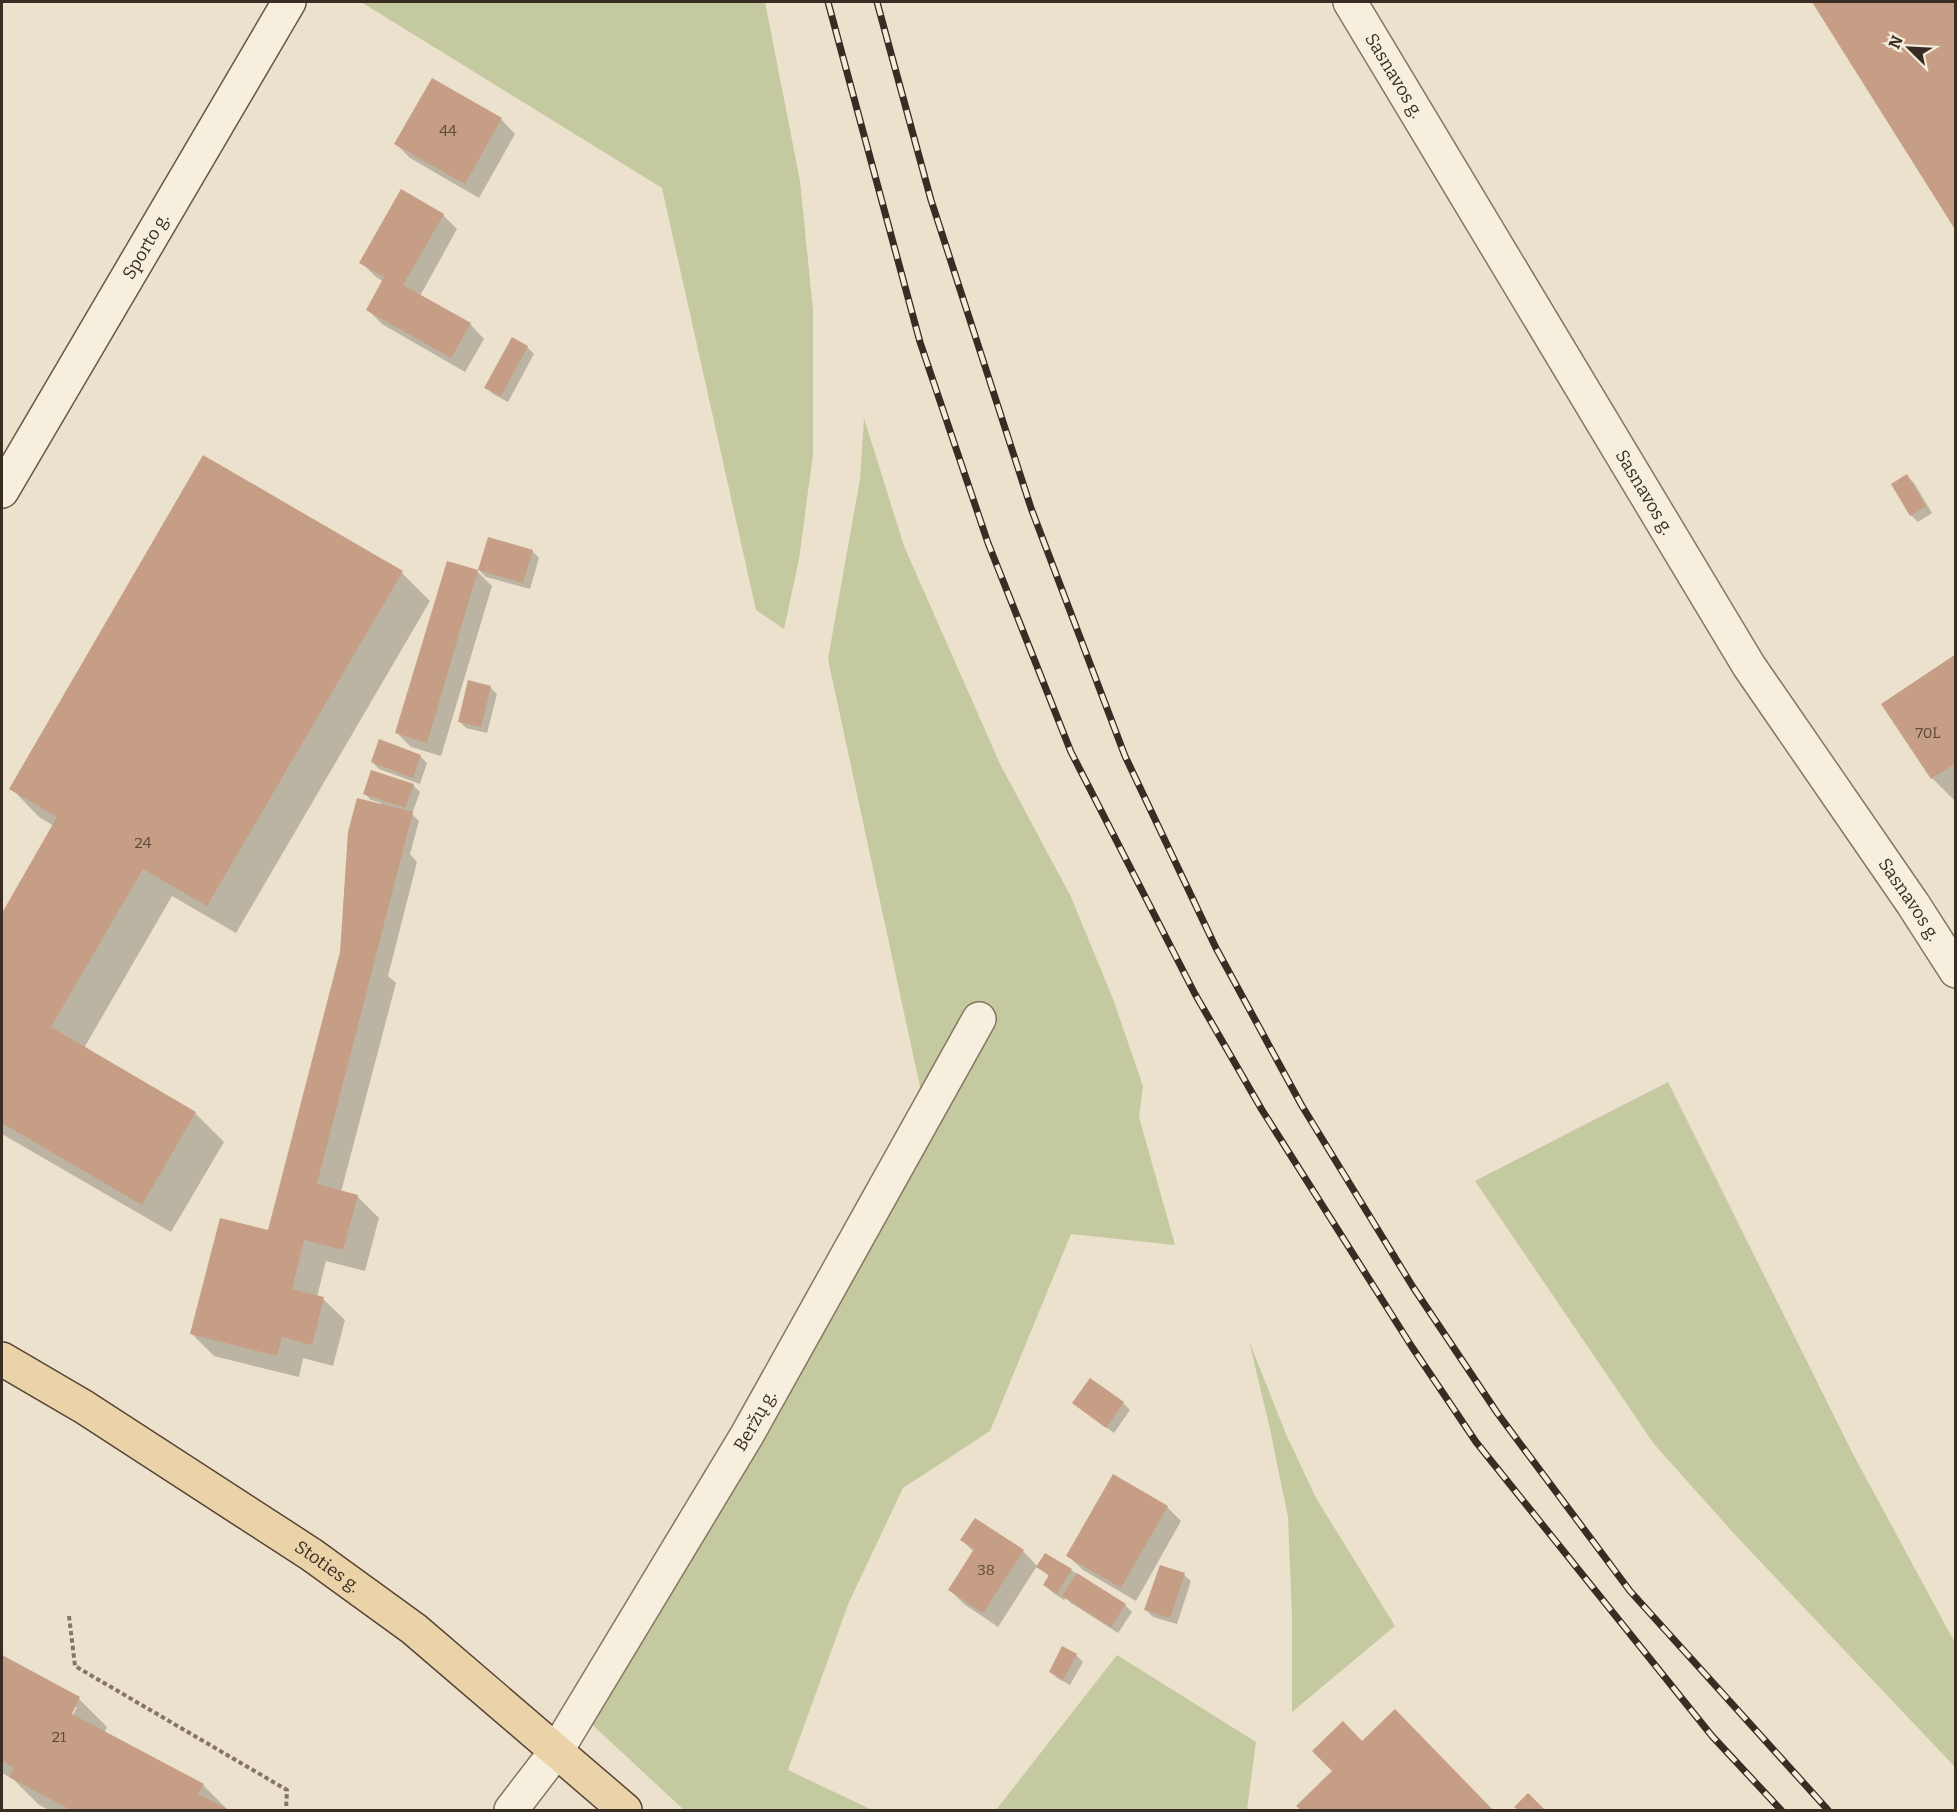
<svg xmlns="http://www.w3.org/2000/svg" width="1957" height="1812" font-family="Bitter,serif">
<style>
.green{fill:#c5c9a0}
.shadow{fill:#0003;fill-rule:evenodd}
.building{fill:#c69e85}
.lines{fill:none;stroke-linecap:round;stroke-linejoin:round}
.street-casing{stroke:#877461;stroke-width:36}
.secondary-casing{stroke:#695644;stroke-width:36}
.primary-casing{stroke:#564334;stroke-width:36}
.path{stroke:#877461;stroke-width:4;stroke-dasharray:4.5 3;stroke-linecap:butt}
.street{stroke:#f7efde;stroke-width:33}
.secondary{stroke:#f7efde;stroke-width:33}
.primary{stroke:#ead3a8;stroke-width:33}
.rail-casing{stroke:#392d23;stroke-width:7}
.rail{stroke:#f3ecdb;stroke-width:4.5;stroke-dasharray:14;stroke-linecap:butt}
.labels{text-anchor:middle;stroke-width:5;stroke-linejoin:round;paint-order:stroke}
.number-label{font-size:15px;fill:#5c493c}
.street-label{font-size:18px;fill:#392d23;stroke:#f3ecdb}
</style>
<rect width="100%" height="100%" fill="#ebe1cc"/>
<path class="green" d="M361 2H765L800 181 813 310V454L799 559 784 629 756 610 662 188Z
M864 418 904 546 1000 764 1071 897 1113 999 1143 1086 1139 1117 1175 1245 1071 1234 990 1431 903 1488 849 1602 788 1770 872 1810H684L570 1704 923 1101 828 659 860 479Z
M1668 1082 1853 1454 1955 1643V1767L1738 1538 1654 1444 1475 1181Z
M1249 1341 1286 1434 1316 1498 1395 1626 1292 1712V1615L1288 1517 1270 1429Z
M1117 1655 1256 1742 1247 1810H996Z"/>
<path class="shadow" d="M1814 2H1956V228Z
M501 119 515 134 479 198 410 158 396 144Z
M443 215 457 229 420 296 470 324 484 339 465 372 382 324 368 310 384 282 376 277 361 262Z
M527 347 534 354 508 402 493 394 486 387Z
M1907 476 1914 483 1932 513 1918 522 1911 515Z
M532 551 539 558 530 589 486 577 479 570Z
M477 571 492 586 441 756 411 747 397 733Z
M402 573 430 601 236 933 172 896 84 1048 195 1113 224 1142 171 1232 2 1134V916L54 826 39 817 11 788Z
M1956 656V799L1954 800 1932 778Z
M490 687 497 694 487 733 466 728 459 721Z
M420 756 427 763 420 784 379 769 372 762Z
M413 785 420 792 412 814 419 821 410 854 417 862 388 976 396 983 341 1192 357 1196 379 1218 365 1271 326 1261 317 1297 323 1299 345 1320 333 1366 303 1358 299 1377 214 1356 192 1334 269 1232 381 803 371 800 364 793Z
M1074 1403H1123L1130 1410 1114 1433Z
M1167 1507 1181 1521 1136 1601 1083 1570 1068 1556Z
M962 1540 1023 1551 1038 1567 1071 1570 1125 1605 1132 1612 1118 1633 1071 1603 1066 1598 1064 1600 1052 1592 1045 1585 1050 1577 1037 1566 998 1627 964 1604 950 1590 974 1552Z
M1184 1575 1191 1581 1177 1624 1153 1617 1146 1610Z
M1076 1655 1083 1662 1070 1685 1057 1678 1051 1672Z
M2 1657 79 1699 107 1727 104 1733 203 1785 228 1810H49L39 1805 13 1779 2 1773ZM73 1707H77L70 1721Z
M1424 1740 1492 1810H1303L1298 1806 1362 1743Z"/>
<path class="building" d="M1812 2H1956V231Z
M432 78 502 118 465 184 394 144Z
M401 189 444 214 403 285 471 323 451 358 366 310 384 277 359 263Z
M512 337 528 346 501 396 484 388Z
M203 455 403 571 207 906 143 869 51 1027 196 1112 142 1205 2 1123V913L57 817 9 789Z
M1907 474 1926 506 1910 516 1891 484Z
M488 537 533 550 523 583 478 570Z
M447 561 478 570 427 743 395 733Z
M1956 654V763L1931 779 1881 704Z
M468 680 491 686 481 727 458 722Z
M379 739 421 755 413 778 371 762Z
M371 770 414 784 405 808 363 794Z
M357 798 413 812 317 1184 358 1195 343 1250 304 1240 292 1289 324 1297 312 1345 282 1337 277 1356 190 1334 220 1218 268 1230 340 952 348 832Z
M1090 1378 1124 1402 1106 1428 1072 1403Z
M1113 1474 1168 1506 1121 1588 1066 1556Z
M975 1518 1024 1550 983 1613 948 1590 974 1549 960 1540Z
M1045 1553 1072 1569 1057 1594 1043 1585 1049 1575 1036 1567Z
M1160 1565 1185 1573 1170 1618 1144 1610Z
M1077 1573 1126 1604 1111 1627 1062 1596Z
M1062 1646 1077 1654 1063 1680 1049 1672Z
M2 1655 80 1697 72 1714 204 1784 198 1794 229 1810H71L9 1777 14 1768 2 1761Z
M1395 1709 1493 1810H1301L1296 1806 1332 1771 1312 1751 1343 1721 1362 1741Z
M1528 1793 1545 1810H1518L1514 1807Z"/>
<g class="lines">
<g class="street-casing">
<g id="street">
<path id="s1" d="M1350 2 1749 666 1913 904 1956 971"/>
<path id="s2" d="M511 1810 557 1750 747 1435 979 1019"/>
</g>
</g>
<g class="secondary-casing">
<g id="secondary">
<path id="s3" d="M2 491 289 2"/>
</g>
</g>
<g class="primary-casing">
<g id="primary">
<path id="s4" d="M2 1359 84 1407 312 1555 414 1629 625 1810"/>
</g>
</g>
<path class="path" d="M69 1616 75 1666 287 1790 286 1810"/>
<use href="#street" class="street"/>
<use href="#secondary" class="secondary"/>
<use href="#primary" class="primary"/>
<g class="rail-casing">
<path id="rail" d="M828 2 920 342 988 543 1071 752 1195 994 1262 1110 1412 1347 1476 1442 1712 1736 1781 1810
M877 2 931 200 1031 508 1125 756 1216 948 1302 1106 1413 1287 1498 1414 1630 1591 1828 1810"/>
</g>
<use href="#rail" class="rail"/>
</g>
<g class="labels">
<g class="number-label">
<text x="448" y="136">44</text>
<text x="1928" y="738">70L</text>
<text x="143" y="848">24</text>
<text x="986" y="1575">38</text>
<text x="59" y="1742">21</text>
</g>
<g class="street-label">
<text dy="6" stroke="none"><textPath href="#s1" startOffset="86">Sasnavos g.</textPath></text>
<text dy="6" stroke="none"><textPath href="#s3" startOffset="284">Sporto g.</textPath></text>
<text dy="6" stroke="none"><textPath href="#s1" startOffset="572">Sasnavos g.</textPath></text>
<text dy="6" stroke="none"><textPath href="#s1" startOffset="1058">Sasnavos g.</textPath></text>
<text dy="6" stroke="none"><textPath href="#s2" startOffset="460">Beržų g.</textPath></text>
<text dy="6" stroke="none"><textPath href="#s4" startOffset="386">Stoties g.</textPath></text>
</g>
</g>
<rect width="1957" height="1812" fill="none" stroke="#392d23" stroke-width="6"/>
<g transform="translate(1909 48) rotate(294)" stroke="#f3ecdb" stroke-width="4.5" paint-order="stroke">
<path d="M0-4.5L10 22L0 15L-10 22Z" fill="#392d23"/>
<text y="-9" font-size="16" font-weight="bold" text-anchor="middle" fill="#392d23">N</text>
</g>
</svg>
